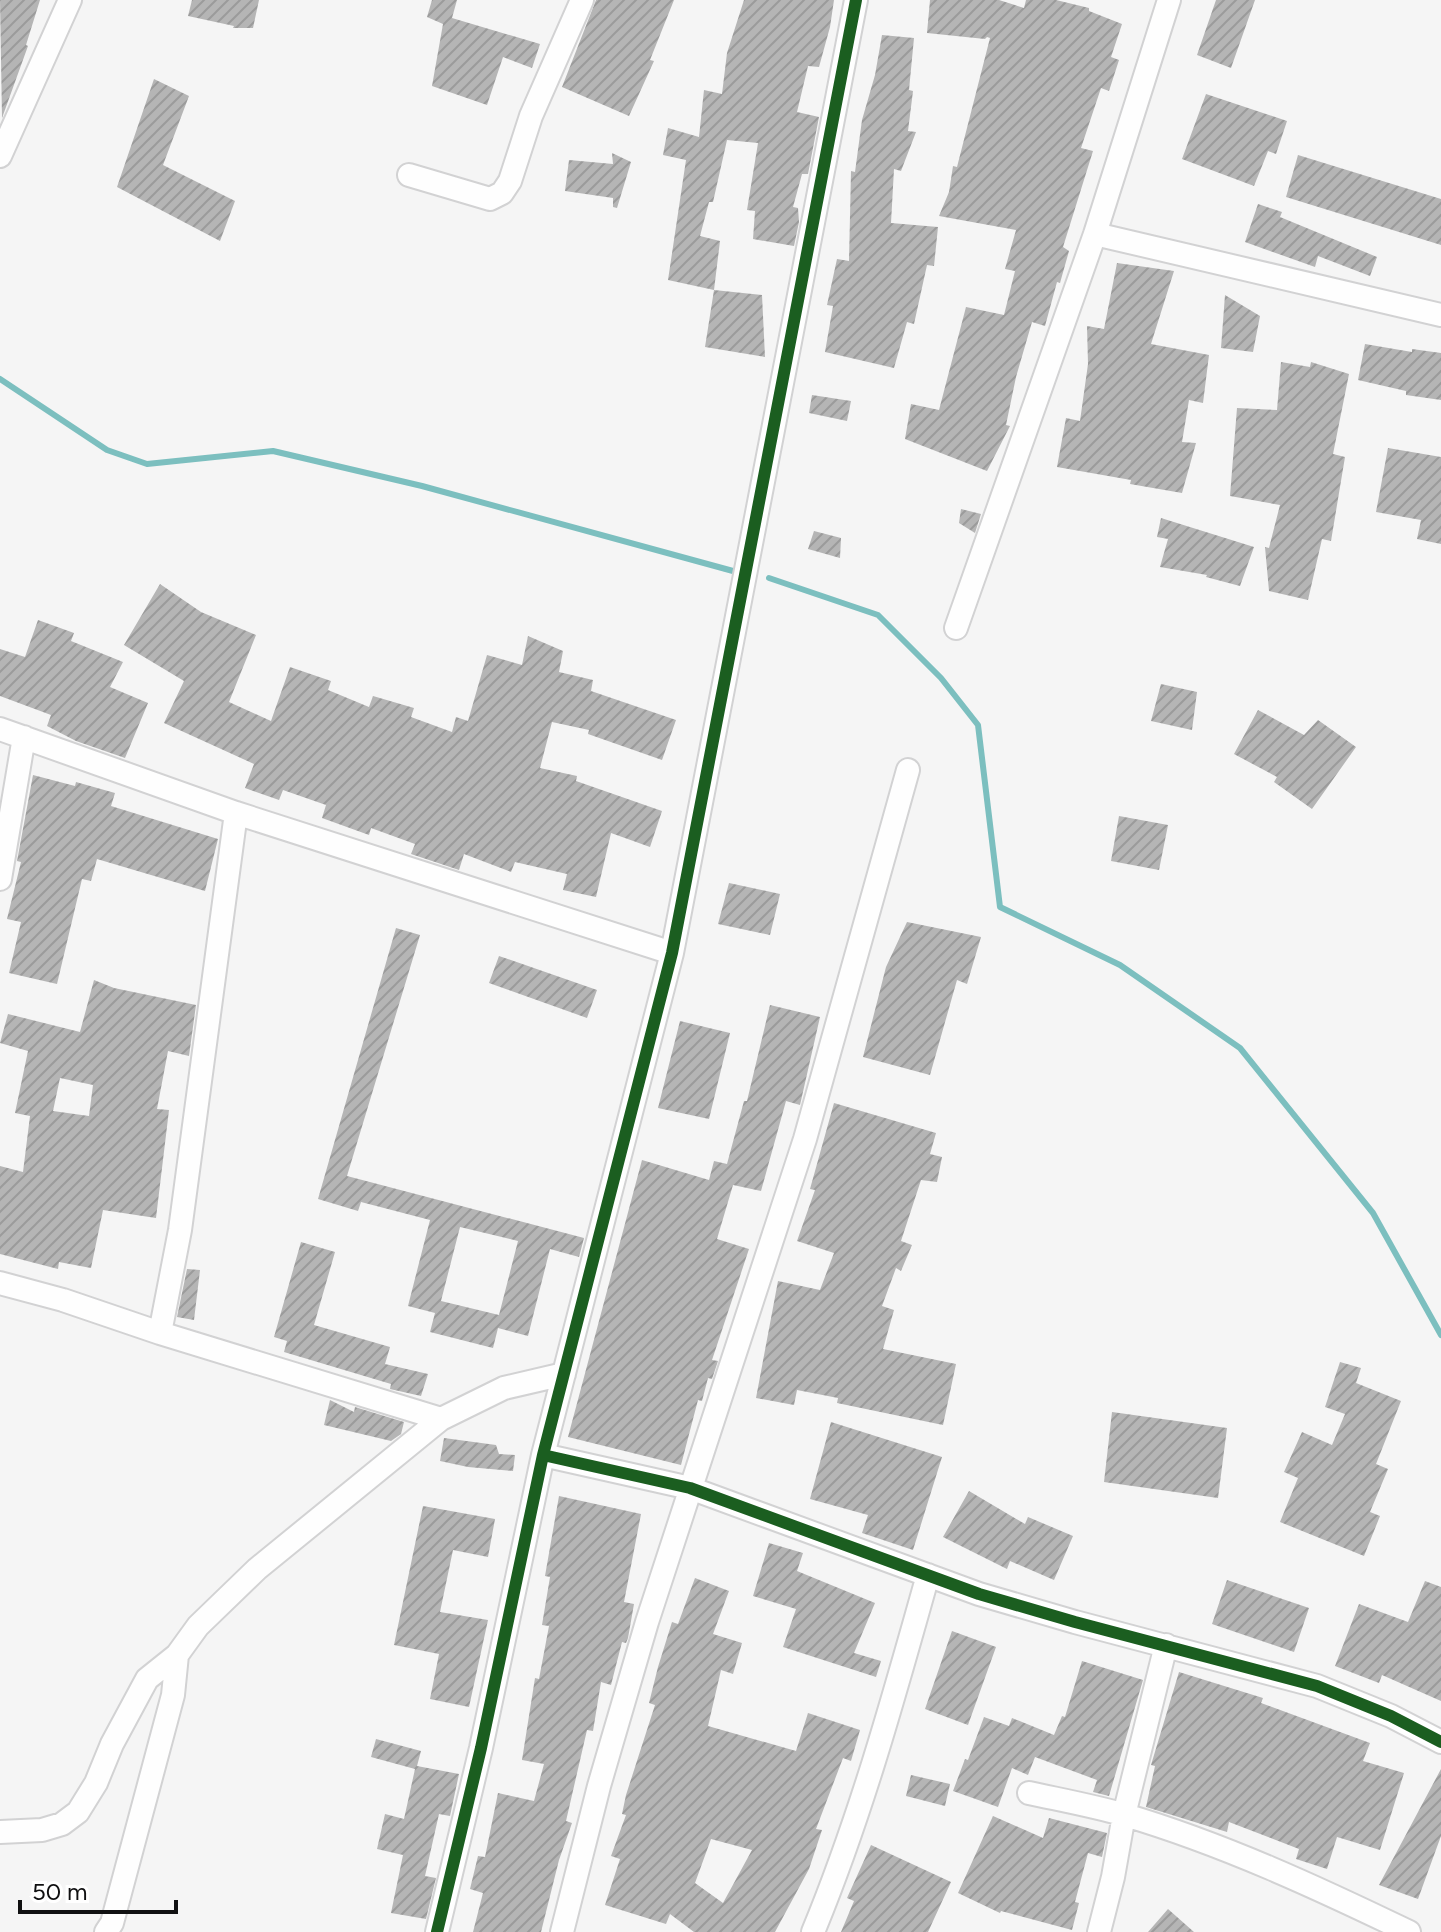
<svg xmlns="http://www.w3.org/2000/svg" width="1441" height="1932" font-family="Figtree,sans-serif">
<style>
.lines{fill:none;stroke-linecap:round;stroke-linejoin:round}
.stream{stroke:#7cbfbf;stroke-width:6}
.building{fill:url(#building-hatch);fill-rule:evenodd}
.minor-casing{stroke:#d2d2d3;stroke-width:26}
.minor{stroke:#fefefe;stroke-width:22}
.cycleway-casing{stroke:#fff;stroke-width:17}
.cycleway{stroke:#1b5e20;stroke-width:12}
</style>
<defs>
<pattern id="building-hatch" width="6" height="6" patternUnits="userSpaceOnUse" patternTransform="scale(2)"><rect width="6" height="6" fill="#b5b5b5"/><path d="M-1 1l2-2M0 6l6-6M5 7l2-2" fill="none" stroke="#9b9b9b"/></pattern>
</defs>
<rect width="100%" height="100%" fill="#f5f5f5"/>
<g class="lines">
<path class="stream" d="M0 379 107 450 147 464 273 451 422 486 733 571
M769 578 878 615 941 678 978 725 1000 907 1120 965 1240 1048 1373 1213 1441 1335"/>
</g>
<path class="building" d="M0 0H40L26 45 28 46 2 118Z
M192 0H259L253 28H233L234 26 188 16Z
M432 0H457L452 18 540 44 532 68 503 57 487 105 432 86 443 24 427 17Z
M596 0H674L650 60 654 61 629 116 562 87Z
M744 0H834L830 27 819 67 808 66 797 112 819 117 808 174H802L793 207 798 208 799 222 794 246 753 239 755 211 747 210 758 143 727 140 713 202H709L700 236 720 241 714 290 668 280 686 160 663 155 668 128 699 137 704 90 722 94 727 53Z
M930 0H999L1024 8 1026 0H1056L1089 8V11L1122 24 1111 57 1119 60 1109 91 1101 88 1081 148 1093 151 1063 247 1069 251 1060 283 1057 282 1045 326 1032 322 1016 377 1006 425 1010 426 987 471 905 439 911 404 939 410 966 307 1004 315 1015 271 1005 269 1016 230 939 216 949 192 953 166 957 167 990 38 987 37 985 39 927 33Z
M1216 0H1255L1231 68 1197 55Z
M882 35 914 38 909 90 913 91 908 131 916 132 901 171 894 169 891 223 938 227 934 266 927 265 914 324 907 322 894 368 825 352 833 306 827 305 837 259 849 261 851 171 855 172 862 120 875 75Z
M154 79 189 96 163 165 235 201 220 241 117 187Z
M1206 94 1287 121 1276 154 1268 151 1254 186 1182 159Z
M612 153 631 162 617 208 613 207V198L565 191 569 160 613 164Z
M1298 155 1441 199V245L1286 197Z
M1258 204 1282 212 1280 217 1377 257 1370 276 1318 256 1315 267 1245 242Z
M1117 263 1174 271 1151 344 1209 355 1203 403 1189 400 1182 442 1196 443 1182 493 1130 484 1131 480 1057 467 1066 418 1080 421 1088 364 1087 326 1104 329Z
M714 290 762 295 765 357 705 347Z
M1225 295 1260 316 1253 352 1221 348Z
M1365 344 1412 352V349L1441 353V400L1406 395V391L1358 380Z
M1281 362 1310 367 1311 362 1349 374 1333 454 1345 457 1331 541 1322 539 1308 600 1269 591 1265 547 1269 548 1280 505 1230 496 1237 408 1277 410Z
M812 395 851 401 847 421 809 413Z
M1388 448 1441 457V544L1417 539 1421 520 1376 512Z
M961 509 981 514 975 533 959 523Z
M1161 518 1254 547 1240 586 1206 577 1207 575 1160 567 1168 539 1157 537Z
M814 531 841 538 840 558 808 549Z
M160 584 201 612 256 635 229 702 271 721 290 667 331 681 328 690 369 707 373 696 414 708 411 717 452 732 456 717 468 721 487 655 522 665 528 636 563 651 559 672 593 680 591 691 676 720 662 760 588 734 589 730 552 722 540 768 577 776 576 781 662 811 650 847 611 833 596 897 563 890 567 874 515 862 511 872 464 854 459 870 411 854 415 844 371 828 369 835 322 818 326 805 283 790 279 800 245 788 254 764 164 723 184 681 124 645Z
M38 620 74 633 71 641 123 662 110 687 148 703 125 758 76 741 47 726 51 715 0 696V649L25 657Z
M1161 684 1197 692 1192 730 1151 721Z
M1258 710 1304 735 1318 720 1356 747 1312 809 1274 782 1277 777 1234 754Z
M33 775 75 786 76 782 115 793 111 806 218 839 205 891 97 859 91 881 82 879 57 984 9 973 21 922 7 919 21 862 17 861Z
M1119 816 1168 825 1159 870 1111 861Z
M729 883 780 894 770 935 718 924Z
M907 922 981 937 967 984 957 980 930 1075 863 1057 886 967Z
M396 928 420 935 347 1176 584 1238 579 1257 550 1249 528 1336 498 1328 493 1348 430 1332 435 1313 408 1306 430 1220 361 1202 358 1211 318 1199ZM460 1227 518 1241 499 1315 441 1301Z
M499 956 597 990 587 1018 489 983Z
M94 980 114 988 196 1005 189 1056 168 1051 157 1109 169 1110 156 1218 103 1210 91 1268 59 1262 58 1269 0 1254V1166L23 1172 30 1116 15 1113 28 1051 0 1043 8 1014 80 1032ZM60 1078 93 1085 89 1116 53 1111Z
M770 1005 820 1017 800 1105 786 1101 761 1191 733 1185 717 1239 749 1249 712 1360 718 1361 712 1379 708 1378 702 1401 698 1400 681 1465 568 1437 642 1160 709 1180 714 1161 727 1164 744 1101H747Z
M680 1021 730 1033 709 1119 658 1108Z
M834 1103 936 1133 930 1154 942 1157 937 1182 921 1180 901 1241 912 1245 901 1271 896 1268 882 1306 894 1310 883 1349 956 1364 943 1425 837 1403 838 1398 797 1390 794 1405 756 1398 778 1281 820 1290 834 1253 797 1241 815 1190 810 1189Z
M301 1242 335 1252 314 1325 390 1347 385 1364 428 1374 421 1396 390 1389 391 1384 284 1352 287 1341 274 1337Z
M187 1269 200 1270 194 1320 177 1317Z
M1340 1362 1361 1368 1356 1383 1401 1401 1376 1464 1388 1469 1370 1512 1380 1516 1364 1556 1280 1522 1298 1478 1284 1472 1302 1432 1332 1445 1345 1414 1325 1407Z
M330 1400 354 1412 355 1407 404 1422 401 1434 391 1441 324 1425Z
M1112 1412 1227 1428 1218 1498 1104 1482Z
M831 1422 942 1457 913 1550 862 1533 868 1515 810 1499Z
M444 1438 496 1445 499 1454 515 1455 513 1471 468 1467 440 1461Z
M969 1491 1025 1524 1028 1517 1073 1536 1054 1580 1010 1561 1007 1569 943 1537Z
M559 1496 641 1514 624 1602 634 1604 628 1638 626 1643 622 1642 611 1685 601 1682 593 1731 587 1730 566 1821 572 1823 559 1860 541 1932H473L483 1893 470 1889 478 1856 485 1857 498 1793 534 1801 544 1764 522 1760 535 1678 539 1679 549 1626 542 1625 550 1577 545 1576Z
M423 1506 495 1519 488 1557 453 1550 440 1612 488 1620 469 1707 430 1699 439 1654 394 1645Z
M769 1543 803 1553 797 1571 875 1603 854 1653 881 1661 876 1677 783 1647 796 1609 753 1596Z
M695 1578 729 1591 713 1634 742 1643 733 1674 721 1670 708 1726 796 1751 808 1713 860 1730 851 1761 843 1758 816 1829 822 1830 809 1869 775 1932H694L670 1914 666 1924 605 1905 620 1859 611 1856 626 1815 622 1814 626 1795 655 1705 649 1703 658 1667 672 1622 678 1624ZM711 1839 752 1850 723 1903 695 1883Z
M1227 1580 1309 1608 1294 1652 1212 1624Z
M1425 1581 1441 1587V1701L1382 1675 1379 1683 1335 1666 1359 1604 1408 1622Z
M952 1631 996 1647 968 1725 925 1709Z
M1082 1661 1143 1680 1109 1796 1093 1792 1097 1780 1035 1757 1028 1775 1012 1768 998 1807 953 1791 965 1759 968 1760 984 1717 1009 1726 1012 1718 1054 1735 1062 1716 1065 1717Z
M1179 1672 1263 1698 1261 1703 1370 1743 1363 1761 1404 1773 1380 1850 1337 1837 1327 1869 1296 1859 1299 1849 1229 1822 1227 1832 1146 1807 1155 1766 1151 1765Z
M376 1739 421 1751 417 1766 459 1774 450 1816 439 1814 425 1876 436 1878 426 1919 391 1913 403 1855 377 1849 385 1814 404 1819 415 1769 371 1757Z
M1441 1769V1836L1418 1899 1379 1885Z
M911 1775 950 1784 945 1806 906 1796Z
M993 1816 1043 1838 1049 1818 1107 1833 1102 1857 1088 1853 1075 1902 1079 1903 1072 1930 1001 1911 1000 1913 958 1893Z
M871 1845 951 1882 928 1932H841L854 1901 847 1898Z
M1168 1909 1194 1932H1148Z"/>
<g class="lines">
<g class="minor-casing">
<path id="minor" d="M0 156 70 0
M409 175 490 199 502 193 510 181 531 116 582 0
M1095 234 1441 315
M956 628 1095 234 1169 0
M0 729 236 813 672 953
M0 879 24 737
M0 1283 63 1300 160 1333 441 1419 504 1388 564 1374
M160 1333 180 1230 236 813
M543 1455 690 1488 979 1594 1075 1622 1317 1686 1391 1716 1441 1742
M1029 1793C1061 1800 1094 1806 1125 1815 1223 1844 1318 1888 1409 1932
M0 1832 42 1830 62 1824 78 1812 96 1783 112 1744 147 1679 177 1655
M106 1932 112 1923 173 1695 177 1655 198 1626 257 1569 441 1419
M437 1932 481 1748 543 1455 672 953 856 0
M562 1932 599 1786 647 1622 805 1139 908 770
M813 1932C861 1816 894 1696 928 1575
M1099 1932 1113 1877 1124 1815 1166 1645"/>
</g>
<use href="#minor" class="minor"/>
<g class="cycleway-casing">
<path id="cycleway" d="M543 1455 690 1488 979 1594 1075 1622 1317 1686 1391 1716 1441 1742
M437 1932 481 1748 543 1455 672 953 856 0"/>
</g>
<use href="#cycleway" class="cycleway"/>
</g>
<path d="M20 1900v12h156v-12" fill="none" stroke="#101011" stroke-width="4"/>
<text x="32" y="1900" font-size="24" fill="#101011" stroke="#ffffff" stroke-width="6" paint-order="stroke">50 m</text>
</svg>
